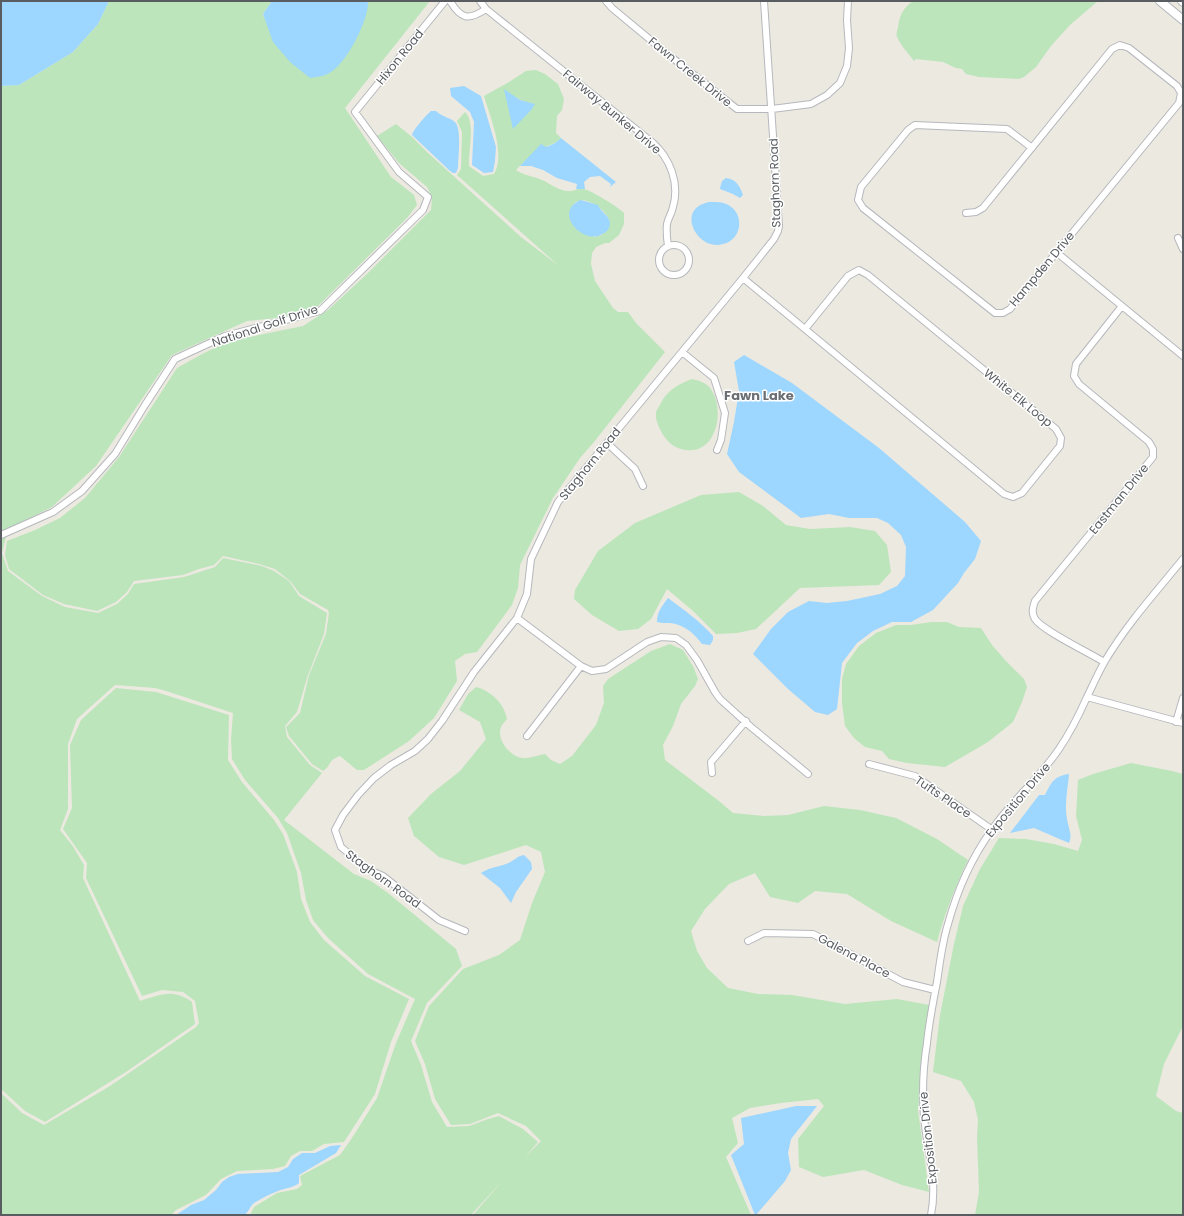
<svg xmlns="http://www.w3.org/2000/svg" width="1184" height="1216" font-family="Poppins,sans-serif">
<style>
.green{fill:#bce5bb;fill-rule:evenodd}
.water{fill:#9dd6ff}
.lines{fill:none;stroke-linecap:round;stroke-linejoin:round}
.street-casing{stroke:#b6b8bd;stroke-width:8}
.secondary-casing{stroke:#b4b7bd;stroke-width:10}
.street{stroke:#fff;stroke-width:6}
.secondary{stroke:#fff;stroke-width:8}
.labels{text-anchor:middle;stroke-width:3;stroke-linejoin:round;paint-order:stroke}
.street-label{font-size:12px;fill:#595d61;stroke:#fff}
.neighbourhood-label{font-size:13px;font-weight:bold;fill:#6a6f73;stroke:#fff}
</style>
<rect width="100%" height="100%" fill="#ece9e0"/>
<path class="green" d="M109 1H272L263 14 264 18 368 5V1H430L345 108 391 177 414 195 417 205 407 218 316 308 290 317 247 321 172 355 96 466 52 507 8 529 2 553 8 571 42 596 65 607 98 613 117 604 128 594 134 584 184 577 215 567 223 558 262 566 274 571 289 581 299 596 327 613 324 634 308 675 297 712 285 726 287 737 310 765 322 773 284 820 354 874 371 881 388 893 456 949 462 966 427 1003 411 1041 421 1065 432 1102 447 1127 469 1126 488 1119 499 1116 523 1129 538 1142 525 1157 541 1141 526 1126 498 1113 470 1124 451 1125 435 1099 425 1064 415 1041 429 1006 463 969 499 955 520 940 532 903 545 872 541 852 526 845 464 865 439 857 414 836 408 818 431 794 460 771 486 739 480 722 459 710 468 694 476 687C491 691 504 703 507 719 505 722 502 724 501 727 496 739 510 757 523 758 527 759 539 755 545 754L551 760 560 764 572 756 596 725 604 703 603 686 608 679 651 651 670 644 683 650 693 666 698 679 695 686 681 704 673 726 663 745 665 760 719 801 733 813 764 816 788 815 824 806 860 810 896 818 937 839 968 860C955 887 945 913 937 942L891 921 847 894 815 891 798 903 770 897 755 873 729 884 705 909 691 931 697 951 707 968 728 988 758 994 792 995 845 1004 897 999 929 1005 918 1110 929 1192 902 1185 864 1170 823 1177 799 1167 798 1139 824 1106 818 1099 781 1103 750 1108 732 1118 738 1143 726 1157 751 1215H473L503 1180 471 1215H250L254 1207 277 1193 297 1189 302 1185 300 1176 340 1155 352 1138 377 1098 396 1043 415 999 368 974 328 938 313 920 306 900 301 873 287 833 278 818 245 780 232 759 231 740 233 713 163 690 155 688 115 685 77 719 68 744V809L60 830 72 845 84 865 83 878 140 1001C161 995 172 988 192 1002L195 1024 126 1072 45 1122 25 1111 1 1089V86L19 85 73 52 98 24Z
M913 1H1098L1070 25 1051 46 1036 67 1024 77 1019 79 979 77 966 74 962 69 956 68 943 62 916 59 914 61C909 54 901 46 897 37 896 34 897 31 898 28 899 16 903 8 913 1Z
M536 70 545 74 558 84 564 99 562 110 557 116 556 133 561 138C555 144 551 144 544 148 535 153 523 162 516 170 525 176 533 176 542 180 551 184 559 191 568 191 573 192 578 188 583 189 591 190 618 207 624 213V224L619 235 609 243H605L596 247 592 253 591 264 595 281 613 308 618 312H628L636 323 665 352 594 442 580 458 553 498 520 565 518 588 512 605 477 652 465 654 455 661 457 681 434 718 409 741 364 770H357L340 756C327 761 332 765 323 771L312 764 289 736 286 727 300 713 309 675 326 634 329 613 328 610 300 594 290 581 275 569 259 564 223 556 214 565 199 569 183 575 134 581 127 592 116 602 97 611 64 604 43 595 9 569 5 555 7 541 35 530 60 518 85 498 119 457 177 368 204 353 230 341 303 326 328 310 368 273 431 210 432 197 427 187 399 163 377 136 396 124 411 136 428 153 521 237 559 266 457 175 461 169 462 132 457 121 465 112C476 122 468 152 469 166L483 176 494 174C506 154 490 117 484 96L509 82 526 71ZM516 97 520 100 534 104 513 128ZM584 200C596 204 607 211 610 223L602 235 594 237 570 209 576 202Z
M692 379C700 381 708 383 712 391 725 412 716 454 686 450 677 449 669 444 664 436 660 430 655 420 656 413 656 410 659 407 660 405 666 391 678 384 692 379Z
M739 492 763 506 786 525 810 529 850 527 875 531 887 545 891 572 879 585 800 588 756 629 737 633 716 634 693 611 667 589 651 619 638 629 619 631 592 615 574 599 575 590 598 551 635 523 701 495Z
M931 622H947L959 627 981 628 992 645 1006 661 1024 679 1027 687 1022 702 1013 722 988 742 945 767 907 763 889 759 882 751 865 747 854 738 845 726 842 703V679L846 664 859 646 876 633 896 625H911Z
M116 688 156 692 229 715 228 760 242 782 274 820 283 834 297 872 301 899 310 922 324 940 365 976 409 999 391 1042 375 1094 344 1142 324 1144 312 1151H300L291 1156 285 1166 273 1169 237 1171 221 1179 206 1195 176 1210 171 1215H1V1093L22 1113 44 1125 110 1086 196 1027 199 1023 195 1001 183 992 162 990 142 996 86 878 87 863 63 829 72 808 70 745 81 720Z
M1131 763 1172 771 1183 774V1026L1164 1064 1156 1096 1176 1111 1183 1113V1215H975L979 1192 977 1138 978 1120 974 1102 961 1081 933 1072 940 1015 954 944 963 906 980 869 999 838 1026 839 1054 844 1078 851 1082 840 1076 816 1078 780 1093 774Z"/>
<path class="water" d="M1 1H109L98 24 73 52 19 85 1 86Z
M272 1H368C369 20 347 62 331 72 326 76 316 77 310 78L290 62 273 42 263 14Z
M464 86 481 96 496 147 495 161 493 172 484 173 472 165 474 122 470 112 451 96 450 88Z
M504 89 520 100 535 104 532 109 513 129Z
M431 111H436C442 117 449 117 455 122 462 129 458 158 458 168L456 173H453L450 171 412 135C413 130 427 114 431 111Z
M561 138 616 182 610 187 611 184 600 176 590 177 584 182 585 189H576L577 184 557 178 543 170 531 166H520L541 144 546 147C552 145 556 143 561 138Z
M726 178C736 179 740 186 743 195L740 198 733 194 720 189V188L722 181Z
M581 200 598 205C601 212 609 215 610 223 610 227 608 231 604 233 585 248 551 212 581 200Z
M709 202C716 202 723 201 730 206 745 216 741 240 723 244 698 252 674 209 709 202Z
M744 355 792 383 879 448 965 522 981 541 975 559 964 573 958 583 933 610 911 622H892L873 631 857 643 842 663 837 709 828 715 815 712 788 689 753 654 771 629 788 612 809 601 827 603 847 601 880 594 897 586 905 576 906 547 901 535 888 523 877 518H849L829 514 801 518 739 472 727 454 734 422 739 391 734 362Z
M668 598C684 610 700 621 713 636V640L710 645 702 644C694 633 683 624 670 623 665 623 661 623 657 622 657 612 662 606 668 598Z
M1069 774C1068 788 1064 804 1067 819 1068 827 1073 835 1069 843L1034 828 1010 833 1039 795H1045C1051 783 1054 776 1069 774Z
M524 855 531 862 532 869 516 892 511 903 500 888 481 873C491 866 503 867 512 861 517 858 518 856 524 855Z
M796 1106H817L791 1139 788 1153 791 1170 785 1181 756 1215H755L731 1155 744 1144 741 1118Z
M341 1145 336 1153 299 1175V1183C293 1188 285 1188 278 1191 270 1194 262 1198 254 1203 250 1206 249 1212 244 1215H176L191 1205 204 1200 216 1190 222 1182 229 1177 238 1174 278 1172 288 1167 293 1159 302 1153H315L330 1146Z"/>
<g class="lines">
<g class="street-casing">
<path id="street" d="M450 1C461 19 468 21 486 9L480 1
M606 1 612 8 665 52 737 109H772L811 104 827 95 840 83 847 66 849 48 847 20 848 1
M486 9 652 142C670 158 680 183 673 207 672 213 668 218 667 224 666 232 667 239 668 246
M966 213 976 212 983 208 1112 49 1120 45 1129 48 1177 86 1181 93 1179 103 1010 309 1003 313H995L863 208 858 200 861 187 908 130 915 125 1007 129 1032 148
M1178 238 1183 249
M659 260a15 15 0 1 1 30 0a15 15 0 1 1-30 0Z
M1056 252 1183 356
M859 270 868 275 1056 429 1061 438 1060 446 1022 493 1013 497 1004 494 805 329 848 276Z
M743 278 805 329
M682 352 714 378 725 413 721 440 717 450
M607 443 635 469 643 486
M1 535 53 512 82 491 115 454 145 405 175 359 225 336 320 311 423 210 428 197 399 172 355 112 445 1
M517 618 581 666 592 671 606 669 647 642 661 637 676 638 686 645 697 660 715 692 720 699 751 727 808 774
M1104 662C1090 653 1043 631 1035 619 1031 613 1033 607 1035 601L1153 457V449L1149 442 1079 384 1074 376 1076 364 1122 306
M1087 697 1183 723
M1176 722 1183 698
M527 736 581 666
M869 764 915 776 991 829
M712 773 711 762 746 721
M465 931 439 920 383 876 369 870 341 847 335 830 343 815 358 795 374 778 391 765 415 751 428 739 442 721 474 672 517 618 527 594 531 559 558 502 743 278 774 239 778 231 779 226 764 1
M748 941 764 933 813 934 903 982 935 990
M931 1215C938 1180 927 1151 924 1117 922 1092 923 1068 927 1043 929 1023 933 1002 937 982 940 962 942 943 948 924 957 891 971 859 991 831 1011 801 1039 779 1059 749 1070 733 1079 715 1087 697 1093 685 1098 673 1105 661 1127 624 1156 592 1183 559"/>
</g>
<g class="secondary-casing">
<path id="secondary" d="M1160 1 1183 20
M1182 1 1183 2"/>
</g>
<use href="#street" class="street"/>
<use href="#secondary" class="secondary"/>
</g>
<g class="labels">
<g class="street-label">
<text transform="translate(400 57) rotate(-51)" y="4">Hixon Road</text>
<text transform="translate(690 72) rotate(39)" y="4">Fawn Creek Drive</text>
<text transform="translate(612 112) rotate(40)" y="4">Fairway Bunker Drive</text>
<text transform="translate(775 183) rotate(-92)" y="4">Staghorn Road</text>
<text transform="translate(1042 269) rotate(-50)" y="4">Hampden Drive</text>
<text transform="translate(265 326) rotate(-18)" y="4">National Golf Drive</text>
<text transform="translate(1018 398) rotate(39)" y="4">White Elk Loop</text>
<text transform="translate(590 464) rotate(-51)" y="4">Staghorn Road</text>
<text transform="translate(1119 499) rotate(-51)" y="4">Eastman Drive</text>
<text transform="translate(943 797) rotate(34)" y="4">Tufts Place</text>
<text transform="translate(1018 800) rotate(-50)" y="4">Exposition Drive</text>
<text transform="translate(383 879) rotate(36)" y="4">Staghorn Road</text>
<text transform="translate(854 956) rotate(28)" y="4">Galena Place</text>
<text transform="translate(928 1138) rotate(-96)" y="4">Exposition Drive</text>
</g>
<g class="neighbourhood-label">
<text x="759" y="400">Fawn Lake</text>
</g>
</g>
<rect width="1184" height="1216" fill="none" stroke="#595d61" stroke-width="4"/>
</svg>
